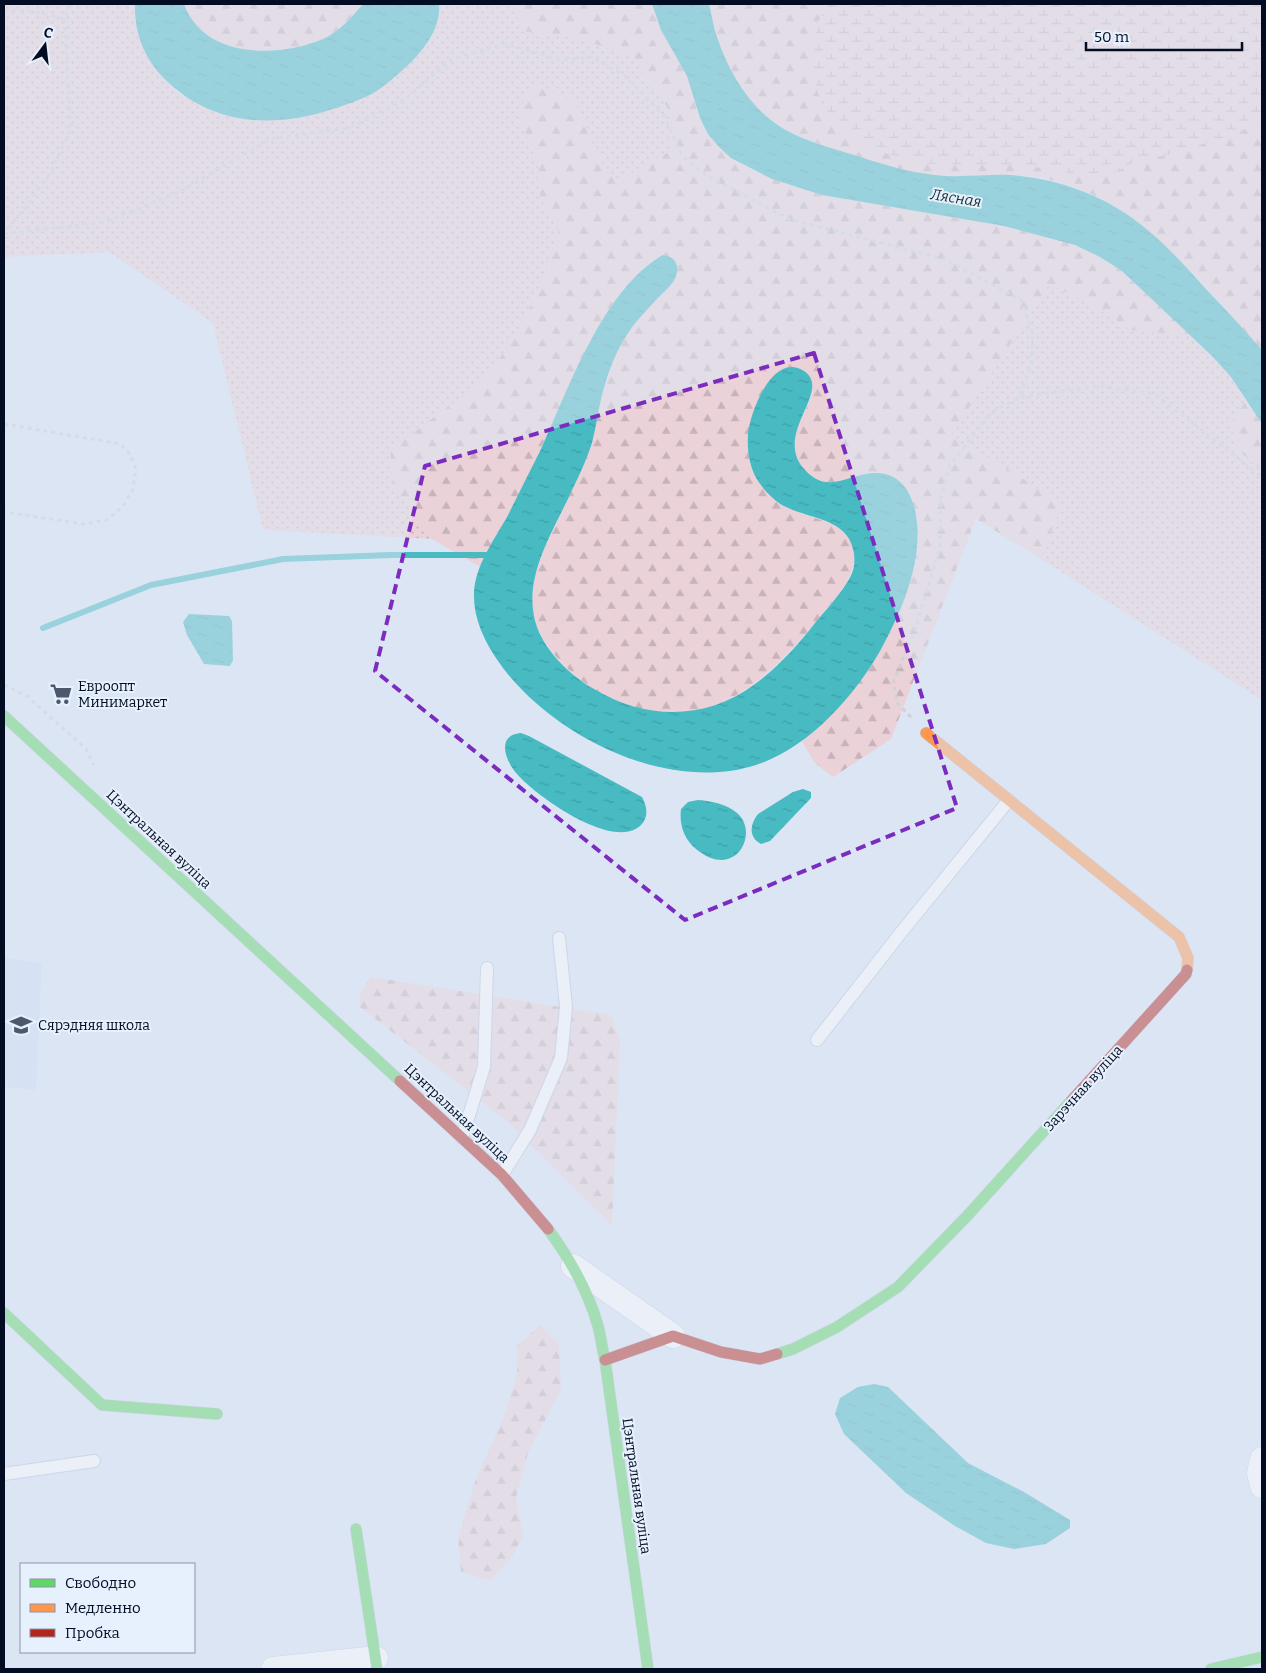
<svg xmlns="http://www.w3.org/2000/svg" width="1266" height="1673" font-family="Bitter,serif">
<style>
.built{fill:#cedcf2}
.grass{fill:url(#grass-dots)}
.forest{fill:url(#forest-firs)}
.wetland{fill:url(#wetland-marsh)}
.water{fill:url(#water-ripples)}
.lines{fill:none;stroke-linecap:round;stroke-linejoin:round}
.stream{stroke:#48bac2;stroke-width:6}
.lane-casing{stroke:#b9c4d7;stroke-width:14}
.street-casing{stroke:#b9c4d7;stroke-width:25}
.fast-casing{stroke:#b9c4d7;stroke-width:12}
.slow-casing{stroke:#b9c4d7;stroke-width:12}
.jam-casing{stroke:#b9c4d7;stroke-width:12}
.path{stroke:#ced1d7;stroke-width:3;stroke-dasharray:4 4;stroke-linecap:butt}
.lane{stroke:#fafbfd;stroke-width:12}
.street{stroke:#fafbfd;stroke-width:24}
.fast{stroke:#63d668;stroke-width:11}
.slow{stroke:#ff974d;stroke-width:11}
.jam{stroke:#b3261e;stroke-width:11}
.marked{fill:none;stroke:#7b2cbf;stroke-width:4;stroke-dasharray:10 6;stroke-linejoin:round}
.labels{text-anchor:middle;stroke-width:4;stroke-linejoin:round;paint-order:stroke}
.poi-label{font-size:14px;fill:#020c23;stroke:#e7f0fd;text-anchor:start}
.street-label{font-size:14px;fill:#020c23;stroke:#e7f0fd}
.water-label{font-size:15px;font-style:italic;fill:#163233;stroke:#e7f0fd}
</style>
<defs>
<pattern id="grass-dots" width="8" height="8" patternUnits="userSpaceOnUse" patternTransform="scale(1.25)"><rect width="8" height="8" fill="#ead2d8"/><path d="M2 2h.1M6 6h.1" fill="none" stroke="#c7b3b9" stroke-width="1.8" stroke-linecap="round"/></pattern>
<pattern id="forest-firs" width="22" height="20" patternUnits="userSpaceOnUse" patternTransform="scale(1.25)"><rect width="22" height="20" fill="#ead2d8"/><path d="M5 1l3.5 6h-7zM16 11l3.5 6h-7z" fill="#c7b3b9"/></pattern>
<pattern id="wetland-marsh" width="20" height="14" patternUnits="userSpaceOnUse" patternTransform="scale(1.25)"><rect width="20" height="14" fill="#ead2d8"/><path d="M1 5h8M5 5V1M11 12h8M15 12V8" fill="none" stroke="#c7b3b9"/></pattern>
<pattern id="water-ripples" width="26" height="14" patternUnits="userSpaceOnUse" patternTransform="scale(1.25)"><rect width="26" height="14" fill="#48bac2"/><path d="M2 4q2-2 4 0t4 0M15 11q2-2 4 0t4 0" fill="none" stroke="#3d9fa6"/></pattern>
</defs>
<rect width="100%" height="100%" fill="#dce5f4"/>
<path class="built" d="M4 958 42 963 36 1090 4 1087Z"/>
<path class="grass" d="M4 4H135V19L148 58 162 77 180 94 202 106 227 116 345 105 371 94 394 77 414 59 439 7V4H514L522 31 573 37 630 55 673 115 670 151 617 182 598 157 574 100 518 111 538 166 540 196 559 232 545 275 517 334 483 381 390 450 394 487 432 539 263 530 213 323 109 252 4 257Z
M1049 284 1087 302 1132 330 1193 336 1231 377 1246 401 1231 423 1236 448 1262 469V700L1041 559 1062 504 950 437Z"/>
<path class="forest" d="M184 4H363C352 17 339 32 323 39 278 58 204 59 184 4Z
M514 4H652C655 12 657 21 661 29 668 45 680 59 687 75 693 89 694 105 700 119 721 166 776 181 822 195L1004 226 1075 245 1100 257 1122 271 1193 336 1132 330 1087 302 1049 284 950 437 1006 468 1062 504 1041 559 976 519 891 739 833 777 815 763 801 740C854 699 888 647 909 583L878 472C855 475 832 491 810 475 805 470 801 467 798 460 793 450 793 440 796 429 801 415 812 402 812 387 812 367 787 362 775 375 760 390 759 409 755 428 753 436 750 445 749 453 748 464 754 475 760 483 767 494 777 503 788 508 812 521 849 519 854 552 857 575 837 596 823 613 778 669 725 725 646 711 638 709 630 705 622 703 597 694 576 678 558 659 548 647 540 637 535 621 523 584 549 538 565 505 573 488 581 470 588 452 595 434 597 414 602 395 606 375 615 353 626 336 635 321 648 309 659 296 664 292 669 287 673 282 677 276 677 271 677 264L656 258 639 272 621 292 594 334 525 482 480 567 432 539 394 487 390 450 483 381 517 334 545 275 559 232 540 196 538 166 518 111 533 84 574 100 598 157 617 182 670 151 673 115 630 55 573 37 522 31Z
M709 4H1262V350C1215 299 1157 223 1093 195 1075 187 1055 180 1035 177 1003 173 969 178 937 175 907 173 880 163 852 155 829 147 806 141 785 129 751 111 729 73 717 37 713 26 712 15 709 4Z
M1246 401 1262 424V469L1236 449 1231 423Z
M371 977 611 1015 620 1040 612 1226 509 1123 360 1007V994Z
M540 1325 559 1344 561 1389 528 1453 516 1497 523 1537 509 1561 490 1581 461 1572 458 1537 477 1476 503 1420 517 1375V1346Z"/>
<path class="wetland" d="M829 4H1262V120C1242 133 1222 138 1199 145 1188 148 1178 153 1167 155 1157 157 1146 157 1137 161 1126 165 1115 175 1103 176 1086 179 1070 172 1054 170 1044 168 1034 167 1024 166 998 164 971 166 944 165 900 162 847 146 823 105 818 96 816 85 813 76 809 58 815 17 829 4Z"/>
<path class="water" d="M135 4H184C204 59 278 58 323 39 339 32 352 17 363 4H439C441 28 424 50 407 66 396 76 385 86 372 94 360 100 346 105 333 109 276 128 216 126 170 84 146 63 134 35 135 4Z
M652 4H709C712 15 713 26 717 37 729 73 751 110 784 129 805 141 828 147 851 154 879 163 906 172 935 175 960 178 985 174 1010 175 1040 177 1067 184 1094 196 1141 217 1172 251 1206 289 1225 309 1244 329 1262 350V424L1231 377 1212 356 1122 271 1100 257 1075 245 1004 226 822 195 772 179 731 158 719 147 708 134 700 118 687 76 661 30Z
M663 255C667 256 671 257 674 260 680 267 677 275 673 282 668 289 661 294 656 300 645 312 633 324 625 338 614 355 607 376 602 395 598 411 596 427 592 443 587 458 580 474 573 488 554 531 520 579 537 627 546 652 571 676 594 689 646 720 705 721 755 684 778 667 798 645 815 623 826 610 846 588 852 573 855 566 855 556 853 549 846 518 808 519 784 506 773 500 765 491 758 481 749 467 747 450 748 434 750 412 773 351 804 371 834 391 770 435 806 471 829 495 850 473 875 473 903 472 915 498 917 523 921 567 901 613 880 651 853 698 808 748 756 765 667 794 549 735 498 661 484 641 473 617 474 593 475 565 495 539 508 515 519 493 530 471 541 449 569 388 603 289 663 255Z
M189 614 229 616 232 621 233 660 230 666 204 664 187 635 183 622Z
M521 733 529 736 642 797C647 806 649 817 641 825 614 852 536 796 517 774 506 762 495 735 521 733Z
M803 789 811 792V798L770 841 761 844C748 837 750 824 758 814L793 792Z
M698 800C711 801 727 804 737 813 760 832 736 882 696 849 684 839 679 825 681 809L688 802Z
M874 1384 888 1387 968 1463 1024 1492 1070 1520V1528L1046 1544 1014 1549 986 1543 955 1526 906 1493 844 1434 835 1414 840 1398 858 1387Z"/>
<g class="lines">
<path class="stream" d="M43 628 151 585 283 559 391 555H486"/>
<g class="lane-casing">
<path id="lane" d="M817 1040 903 930 1009 800
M462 1138 484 1067 487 968
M502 1175 530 1130 561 1058 566 1007 559 938
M4 1474 94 1461"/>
</g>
<g class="street-casing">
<path id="street" d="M573 1266 673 1336
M1262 1459 1259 1473 1262 1486
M273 1669 376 1658"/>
</g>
<g class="fast-casing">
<path id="fast" d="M4 716 400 1081
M548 1229C570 1259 588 1290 598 1326 601 1337 602 1349 605 1360L648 1669
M4 1313 102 1405 217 1414
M777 1354 793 1349 837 1327 898 1287 968 1215 1072 1100
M356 1529 377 1669
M1211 1669 1262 1657"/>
</g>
<g class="slow-casing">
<path id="slow" d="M926 733 1179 937 1188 958 1187 970"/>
</g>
<g class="jam-casing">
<path id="jam" d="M400 1081 502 1175 548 1229
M1072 1100 1186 974 1187 970
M605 1360 673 1336 721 1352 760 1359 777 1354"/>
</g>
<path class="path" d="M4 11C28 10 41 12 64 19
M4 234 105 222 177 193 271 139 351 127 406 99 451 59 505 44 561 60 591 57 625 76 664 116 682 156 706 175 789 219 944 259 1021 300 1033 334 1031 364 1020 397
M4 235 50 174 71 129 64 19 71 4
M4 424 121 444 130 454 136 469 133 489 124 505 107 520 84 524 4 512
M4 685 27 696 86 749 94 765
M911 717 898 704 893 683 916 627 940 547 941 497 950 465 992 412 1020 397 1099 386 1155 394 1262 477"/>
<use href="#lane" class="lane"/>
<use href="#street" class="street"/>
<use href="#fast" class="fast"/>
<use href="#slow" class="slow"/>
<use href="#jam" class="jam"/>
</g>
<path d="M0 0H1266V1673H0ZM814 353 957 808 685 920 375 671 425 466Z" fill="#dce5f4" fill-opacity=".55" fill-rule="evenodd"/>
<path class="marked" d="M814 353 957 808 685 920 375 671 425 466Z"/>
<defs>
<g id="supermarket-bare" transform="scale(1.725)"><path d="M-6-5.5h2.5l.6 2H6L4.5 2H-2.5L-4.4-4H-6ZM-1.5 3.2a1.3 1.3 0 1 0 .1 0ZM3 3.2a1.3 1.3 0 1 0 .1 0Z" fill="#4e586c" stroke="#e7f0fd" stroke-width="2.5" paint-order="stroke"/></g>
<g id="school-bare" transform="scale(1.725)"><path d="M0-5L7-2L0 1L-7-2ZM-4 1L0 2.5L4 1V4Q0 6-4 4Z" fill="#4e586c" stroke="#e7f0fd" stroke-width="2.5" paint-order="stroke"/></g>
</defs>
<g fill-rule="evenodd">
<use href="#supermarket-bare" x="61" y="694"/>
<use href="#school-bare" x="21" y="1025"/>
</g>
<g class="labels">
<g class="poi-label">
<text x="78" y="691">Евроопт<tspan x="78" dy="16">Минимаркет</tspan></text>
<text x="38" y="1030">Сярэдняя школа</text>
</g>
<g class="street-label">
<text transform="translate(159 839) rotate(43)" y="5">Цэнтральная вуліца</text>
<text transform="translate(1083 1088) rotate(-48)" y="5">Зарэчная вуліца</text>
<text transform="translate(457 1113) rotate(43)" y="5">Цэнтральная вуліца</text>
<text transform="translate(637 1486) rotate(82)" y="5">Цэнтральная вуліца</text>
</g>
<g class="water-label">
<text transform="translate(956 198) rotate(9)" y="5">Лясная</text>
</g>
</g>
<rect width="1266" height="1673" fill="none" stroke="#020c23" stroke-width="10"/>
<rect x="20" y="1563" width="175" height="90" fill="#e7f0fd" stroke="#8b95a6"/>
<rect x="30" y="1579" width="25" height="8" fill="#63d668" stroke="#8b95a6"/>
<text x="65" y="1588" font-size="15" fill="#020c23">Свободно</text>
<rect x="30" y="1604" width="25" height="8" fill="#ff974d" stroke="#8b95a6"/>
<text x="65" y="1613" font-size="15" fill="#020c23">Медленно</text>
<rect x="30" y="1629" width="25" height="8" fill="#b3261e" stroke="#8b95a6"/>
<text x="65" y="1638" font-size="15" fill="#020c23">Пробка</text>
<g transform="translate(45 45) rotate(15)" stroke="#e7f0fd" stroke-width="4" paint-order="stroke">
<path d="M0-4L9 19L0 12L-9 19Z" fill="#020c23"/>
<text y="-8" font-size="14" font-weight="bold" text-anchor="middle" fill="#020c23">С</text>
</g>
<path d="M1086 42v8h156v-8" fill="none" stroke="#020c23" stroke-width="2.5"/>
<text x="1094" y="42" font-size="15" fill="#020c23" stroke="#e7f0fd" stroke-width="4" paint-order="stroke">50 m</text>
</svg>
